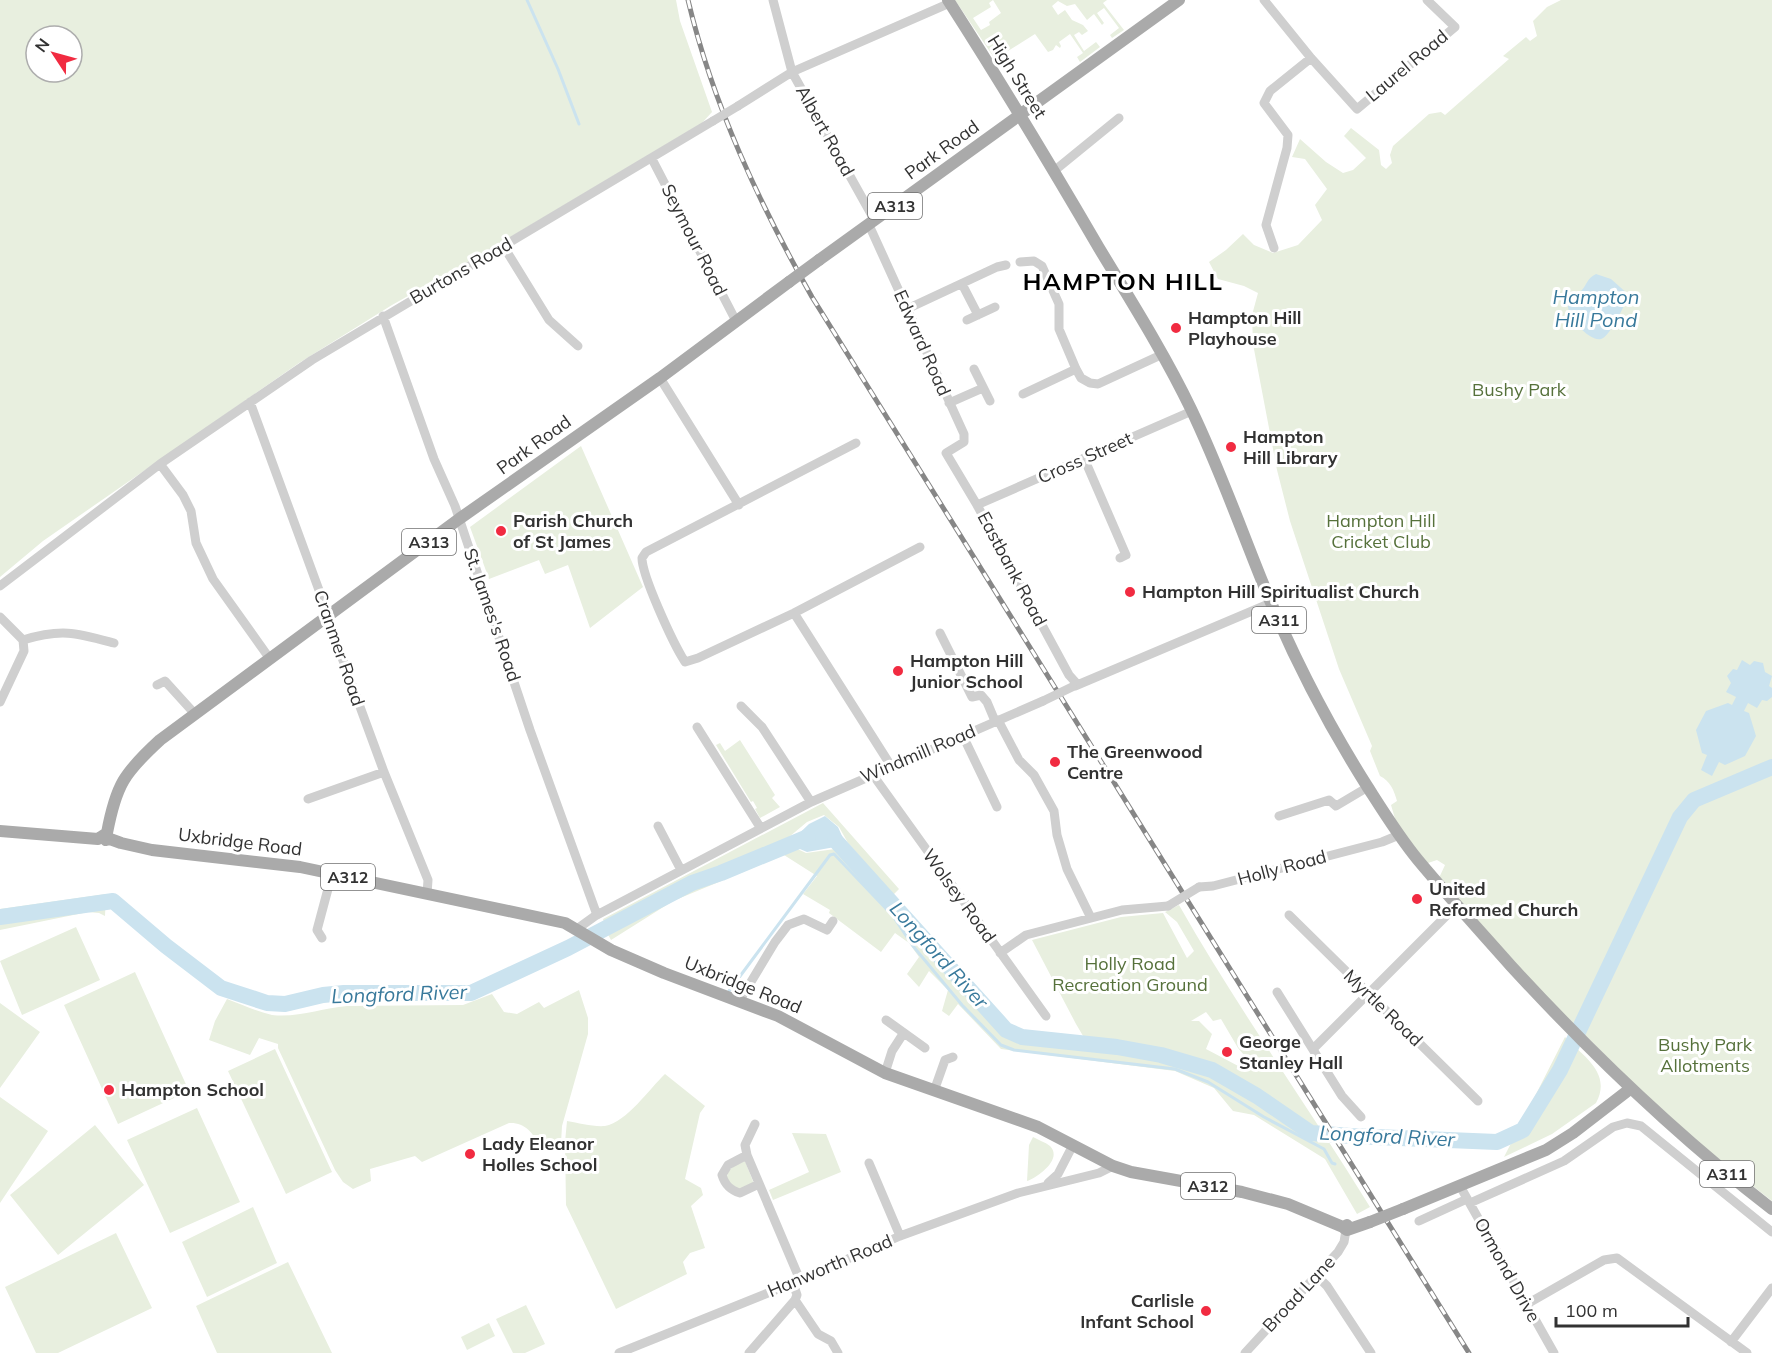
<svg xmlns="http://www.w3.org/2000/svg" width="1772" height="1353" font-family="Mulish,sans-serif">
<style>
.green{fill:#e8efdf;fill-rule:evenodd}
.water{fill:#cbe3ef}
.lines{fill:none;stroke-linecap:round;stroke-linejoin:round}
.stream{stroke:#cbe3ef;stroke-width:3}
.river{stroke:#cbe3ef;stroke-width:16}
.minor{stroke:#cfcfcf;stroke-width:9}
.major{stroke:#aaa;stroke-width:12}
.rail-casing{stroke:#878787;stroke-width:5}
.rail{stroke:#fff;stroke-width:3;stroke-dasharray:9;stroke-linecap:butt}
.minor-bridge{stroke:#cfcfcf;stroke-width:9}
.major-bridge{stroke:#aaa;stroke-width:12}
.poi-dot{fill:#f12b41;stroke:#fff;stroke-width:2}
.labels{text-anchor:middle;stroke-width:6;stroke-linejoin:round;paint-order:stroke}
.shield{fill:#fff;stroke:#707070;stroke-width:1.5}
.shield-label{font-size:16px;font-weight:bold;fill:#323232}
.street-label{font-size:18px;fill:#323232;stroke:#fff}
.poi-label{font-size:18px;font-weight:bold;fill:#323232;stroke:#fff;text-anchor:start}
.park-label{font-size:18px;fill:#56713b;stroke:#fff}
.water-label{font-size:20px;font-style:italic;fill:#38799b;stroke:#fff}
.district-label{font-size:24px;font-weight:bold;letter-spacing:1.5px;fill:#000;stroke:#fff}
</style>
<rect width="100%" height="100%" fill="#fff"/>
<path class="green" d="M0 0H676L680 21 712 112 702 123 472 260 392 305 299 363 43 541 0 577ZM36 36H72V72H36Z
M955 0H1107L1103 3 1124 30 1112 38 1110 35 1119 28 1104 8 1097 13 1104 23 1102 25 1094 14 1087 20 1075 4 1067 6 1058 1 1052 6 1058 15 1065 10 1072 20 1083 25 1088 31 1082 35 1079 32 1074 35 1084 51 1096 42 1100 47 1080 62 1077 57 1083 53 1070 34 1059 42 1061 46 1060 48 1056 45 1053 50 1048 52 1035 34 995 59ZM993 0 1001 13 989 22 990 25 981 30 973 18 991 7 989 3Z
M1561 0H1772V1201L1702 1146 1630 1080 1570 1020 1565 1018 1439 878 1445 865 1437 860 1425 864 1396 822 1391 805 1397 801C1394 790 1390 781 1380 776L1370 751 1372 746 1339 669 1290 521 1277 470 1253 344 1252 315 1258 293 1244 286 1218 279 1209 262 1226 250 1243 234 1254 245 1273 253 1298 245 1322 220 1315 205 1327 189 1305 159 1292 157 1300 139 1326 162 1343 173 1353 170 1366 158 1344 136 1351 128 1379 150 1381 165 1386 169 1392 163 1390 155 1393 146 1429 114 1441 112 1445 115 1509 59 1503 56 1526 37 1530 41 1537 36 1533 21 1547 7Z
M581 446 643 587 590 628 568 565 545 574 539 560 489 579 470 527Z
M740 740 775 795 772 798 780 807 760 818 755 809 757 808 753 801 751 802 716 745 720 743 725 751Z
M823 803 899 889 893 895 848 843 839 827 824 815 807 822 789 837 689 881 605 925 603 919Z
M789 845 806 853 835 849 852 854 900 915 912 921 919 938 982 1009 993 1012 994 1021 1014 1040 1089 1046 1076 1024 1032 940 1121 917 1163 913 1187 958 1194 951 1177 922 1165 912 1179 905C1238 1009 1308 1106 1370 1207L1357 1214 1325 1159 1254 1115 1233 1111 1214 1088 1175 1071 1001 1049 958 1004 949 1016 942 1011 948 990 929 971 919 987 907 974 919 957 909 943 895 933 881 952 829 913 830 910 803 894 817 876 784 855 673 901 611 940 606 931 693 886ZM1206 1012 1213 1021 1221 1019 1238 1048 1249 1061 1242 1068 1206 1049 1212 1034 1199 1021H1191Z
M106 894 105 916 99 913 88 912 0 930V909Z
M76 927 100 980 22 1015 0 961Z
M135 972 189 1091 118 1124 64 1005Z
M579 990 588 1018V1034L562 1126 561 1143 539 1146C534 1133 524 1122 509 1123L422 1162 415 1156 370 1169 371 1181 353 1189 343 1182 335 1170 278 1048V1044L259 1038 250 1055 209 1040 215 1021 227 999C241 1004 257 1012 272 1015 298 1018 322 1008 347 1006L463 1005 492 994 504 1012 517 1014 539 1002 544 1008Z
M0 1003 40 1032 0 1088Z
M1565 1037C1584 1057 1612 1073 1596 1103L1552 1134 1504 1157Z
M275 1049 332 1172 286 1194 228 1071Z
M665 1074 705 1106 700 1113 685 1179 701 1188 703 1195 691 1206 705 1248 690 1253 683 1262 687 1274 616 1309 566 1205 565 1142 567 1121C579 1123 593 1127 605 1126 627 1122 649 1089 665 1074Z
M0 1097 48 1131 0 1203Z
M197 1108 240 1202 170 1233 127 1140Z
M95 1125 144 1185 58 1255 10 1195Z
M792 1133 826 1134 841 1172 773 1200 769 1190 809 1172Z
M1033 1137C1038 1140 1045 1142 1050 1146 1063 1159 1038 1177 1027 1181L1029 1145Z
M745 1161 754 1184 739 1190 727 1182C726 1168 734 1166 745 1161Z
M253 1207 277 1263 207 1297 182 1242Z
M116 1233 152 1308 58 1353H36L5 1287Z
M288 1262 332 1353H217L196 1306Z
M526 1305 545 1344 525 1353H513L496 1319Z
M489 1323 495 1336 467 1350 461 1337Z"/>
<path class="water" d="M1596 274 1611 279 1629 295C1625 304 1610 337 1601 339 1589 342 1566 315 1568 304 1569 295 1576 296 1581 291 1587 285 1587 278 1596 274Z
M1742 660 1750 665 1754 661 1763 663 1765 672 1772 676 1769 686 1772 688V697L1767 701 1762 700 1757 708 1748 703 1744 711 1749 713 1756 736 1745 756 1725 765 1719 762 1712 776 1701 770 1707 755 1702 753 1696 730 1706 711 1728 703 1732 705 1736 697 1726 692 1731 683 1727 676 1733 669 1737 670Z
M825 816 838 827 850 854 835 847 807 852 788 844 809 824Z"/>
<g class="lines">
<path class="stream" d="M527 0 558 69 579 124
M729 991 830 855 834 854 893 916 913 946 962 1005 1001 1045 1014 1050 1175 1069 1208 1082 1264 1117 1324 1149 1332 1163 1335 1164"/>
<path class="river" d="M835 840 1006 1030 1022 1037 1117 1047 1161 1055 1212 1070 1257 1096 1311 1133 1351 1136 1497 1142 1523 1130 1560 1070 1680 817 1694 800 1772 767
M0 917 113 901 166 946 221 988 267 1003 285 1004 323 995 344 993H471L568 948 692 883 721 873 808 837"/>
<path class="minor" d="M773 0 792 72 875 221
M1264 0 1311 58 1357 109 1455 27 1427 0
M738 106 792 72 950 3
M652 159 736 321
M1054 171 1119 118
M869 225 964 434V442L946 453 977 505 1069 675 1078 685
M504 247 549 320 578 346
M1274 248 1266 225 1287 148 1288 135 1264 103 1270 91 1311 58
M1020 262 1034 261 1042 266 1059 304V329L1076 369 1081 378 1090 383 1098 384 1163 354
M962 284 978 315
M907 309 997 267 1006 265
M383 316 434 459 455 506 530 730 597 915
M967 320 995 307
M974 369 990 401
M660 378 739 505
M1023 394 1076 369
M250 402 323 601 327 617 384 772 428 880 427 894
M949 403 983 388
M856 443 646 552 642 558C642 576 672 640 682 657L685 662 698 658 794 613 920 547
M1084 458 1126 555 1120 558
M160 464 183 495 191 511 196 543 213 579 270 659
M977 505 1192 411
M0 586 160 464 312 360 713 121
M794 613 891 766
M0 617 23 640 24 651 0 702
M940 633 972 697 981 695 987 702 995 721
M23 640C62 628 77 633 114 643
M157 685 165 681 194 713
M1075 686 1271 603
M741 706 762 727 811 802
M998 720 1019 760 1034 775 1054 811 1057 835 1067 869 1091 918
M697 727 760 827
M963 736 997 807
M873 775 1046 1016
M308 799 384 772
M1279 816 1329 800 1336 806 1368 787
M658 826 681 870
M1199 887 1213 886 1382 842 1399 835
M1289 915 1478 1101
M577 929 595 916 811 802 1043 701
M322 938 317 930 332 874
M1000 953 1026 935 1122 910 1168 906
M1277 992 1342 1096 1361 1117
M740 1000 775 942 788 925 804 919 827 930 833 921
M886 1020 925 1048
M1313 1049 1456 906
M885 1073 892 1051 903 1034
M934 1091 945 1060 953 1057
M755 1124 745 1145 747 1155 800 1280
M747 1155 728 1165 722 1175C725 1185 730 1190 740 1193L759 1184
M869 1163 900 1236
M1048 1183 1058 1174 1073 1145
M1460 1186 1554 1353
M1470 1203 1564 1161 1613 1127 1627 1123 1641 1126 1772 1232
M1419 1221 1467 1199
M1316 1275 1327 1286 1371 1353
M795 1300 818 1334 831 1341 838 1353
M1525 1305 1604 1260 1617 1258 1747 1353
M1731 1342 1772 1288
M619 1353 793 1283 900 1236 1018 1193 1099 1173 1113 1166
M749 1353 795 1300 797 1295 793 1283
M1245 1353 1338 1252 1344 1242 1346 1230"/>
<path class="major" d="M948 0C1000 81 1050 164 1099 248 1131 301 1164 353 1191 409 1218 465 1239 524 1262 581 1291 653 1326 721 1367 786 1383 811 1399 837 1418 860 1448 896 1480 931 1511 966 1592 1054 1677 1136 1772 1209
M819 260 1179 0
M0 831 98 839 107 833
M107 833C116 785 124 773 160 740L459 519 660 378 789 282
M104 836 106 840 110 839 121 843 152 850 300 867 565 923 611 950 664 973 778 1016 885 1073 1038 1127 1113 1166 1131 1172 1242 1192 1288 1204 1343 1227 1347 1225 1349 1228
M1403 1209 1546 1150 1573 1133 1630 1089
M1344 1228 1347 1230 1370 1222"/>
<g class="rail-casing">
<path id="rail" d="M688 0C713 105 759 203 812 297L1469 1353"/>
</g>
<use href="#rail" class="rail"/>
<path class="minor-bridge" d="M713 121 738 106
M1043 701 1072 687
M1168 906 1199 887"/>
<path class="major-bridge" d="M789 282 819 260
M1370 1222 1403 1209"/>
</g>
<g class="poi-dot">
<circle cx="1176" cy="328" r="6"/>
<circle cx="1231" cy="447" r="6"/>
<circle cx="501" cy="531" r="6"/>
<circle cx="1130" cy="592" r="6"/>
<circle cx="898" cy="671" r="6"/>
<circle cx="1055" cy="762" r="6"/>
<circle cx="1417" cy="899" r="6"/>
<circle cx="1227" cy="1052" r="6"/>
<circle cx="109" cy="1090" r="6"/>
<circle cx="470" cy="1154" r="6"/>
<circle cx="1206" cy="1311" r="6"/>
</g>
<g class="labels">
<g class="shield">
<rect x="868" y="193" width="54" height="26" rx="4.5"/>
<rect x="402" y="529" width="54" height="26" rx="4.5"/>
<rect x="1252" y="607" width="54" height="26" rx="4.5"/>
<rect x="321" y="864" width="54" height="26" rx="4.5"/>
<rect x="1700" y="1161" width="54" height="26" rx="4.5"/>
<rect x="1181" y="1173" width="54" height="26" rx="4.5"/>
</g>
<g class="shield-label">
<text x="895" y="212">A313</text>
<text x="429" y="548">A313</text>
<text x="1279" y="626">A311</text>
<text x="348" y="883">A312</text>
<text x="1727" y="1180">A311</text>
<text x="1208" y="1192">A312</text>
</g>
<g class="street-label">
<text transform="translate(1407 66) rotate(-40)" y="6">Laurel Road</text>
<text transform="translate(1017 77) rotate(58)" y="6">High Street</text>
<text transform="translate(825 131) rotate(61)" y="6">Albert Road</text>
<text transform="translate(942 150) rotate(-36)" y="6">Park Road</text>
<text transform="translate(694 240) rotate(63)" y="6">Seymour Road</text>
<text transform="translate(461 271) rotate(-30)" y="6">Burtons Road</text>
<text transform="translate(922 343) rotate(66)" y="6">Edward Road</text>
<text transform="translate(534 445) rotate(-36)" y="6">Park Road</text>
<text transform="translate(1085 458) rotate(-24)" y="6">Cross Street</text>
<text transform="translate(1012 569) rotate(62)" y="6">Eastbank Road</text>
<text transform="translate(492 615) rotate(71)" y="6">St. James's Road</text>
<text transform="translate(339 648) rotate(71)" y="6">Cranmer Road</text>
<text transform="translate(918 754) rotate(-23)" y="6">Windmill Road</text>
<text transform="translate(240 842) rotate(7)" y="6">Uxbridge Road</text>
<text transform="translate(1282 868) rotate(-15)" y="6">Holly Road</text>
<text transform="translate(959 896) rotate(54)" y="6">Wolsey Road</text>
<text transform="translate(743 985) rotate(22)" y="6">Uxbridge Road</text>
<text transform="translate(1383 1008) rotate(44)" y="6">Myrtle Road</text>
<text transform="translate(830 1266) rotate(-23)" y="6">Hanworth Road</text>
<text transform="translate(1507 1270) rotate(61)" y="6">Ormond Drive</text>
<text transform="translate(1299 1294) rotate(-47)" y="6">Broad Lane</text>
</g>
<g class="poi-label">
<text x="1188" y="324">Hampton Hill<tspan x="1188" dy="21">Playhouse</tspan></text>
<text x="1243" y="443">Hampton<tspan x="1243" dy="21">Hill Library</tspan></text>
<text x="513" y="527">Parish Church<tspan x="513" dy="21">of St James</tspan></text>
<text x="1142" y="598">Hampton Hill Spiritualist Church</text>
<text x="910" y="667">Hampton Hill<tspan x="910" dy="21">Junior School</tspan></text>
<text x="1067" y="758">The Greenwood<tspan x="1067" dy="21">Centre</tspan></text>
<text x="1429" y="895">United<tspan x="1429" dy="21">Reformed Church</tspan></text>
<text x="1239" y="1048">George<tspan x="1239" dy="21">Stanley Hall</tspan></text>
<text x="121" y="1096">Hampton School</text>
<text x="482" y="1150">Lady Eleanor<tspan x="482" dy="21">Holles School</tspan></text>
<text x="1194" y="1307" text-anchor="end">Carlisle<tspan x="1194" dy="21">Infant School</tspan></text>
</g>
<g class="park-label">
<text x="1519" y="396">Bushy Park</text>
<text x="1381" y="527">Hampton Hill<tspan x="1381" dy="21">Cricket Club</tspan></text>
<text x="1130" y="970">Holly Road<tspan x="1130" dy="21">Recreation Ground</tspan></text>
<text x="1705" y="1051">Bushy Park<tspan x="1705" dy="21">Allotments</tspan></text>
</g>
<g class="water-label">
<text x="1596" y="304">Hampton<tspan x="1596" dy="23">Hill Pond</tspan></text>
<text transform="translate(939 955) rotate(48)" y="7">Longford River</text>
<text transform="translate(399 994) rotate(-2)" y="7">Longford River</text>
<text transform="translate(1387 1136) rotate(3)" y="7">Longford River</text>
</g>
<g class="district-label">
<text x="1123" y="290">HAMPTON HILL</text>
</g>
</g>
<g transform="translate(54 54) rotate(306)"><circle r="28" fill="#ffffff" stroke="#adadad" stroke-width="1.5"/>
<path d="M0-4.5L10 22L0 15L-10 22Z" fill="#f12b41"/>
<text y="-9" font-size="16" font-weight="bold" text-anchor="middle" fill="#323232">N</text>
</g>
<path d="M1556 1317v9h132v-9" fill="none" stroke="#323232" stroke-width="3"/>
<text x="1565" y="1317" font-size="18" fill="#323232" stroke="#ffffff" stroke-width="4.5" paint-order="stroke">100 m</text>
</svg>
